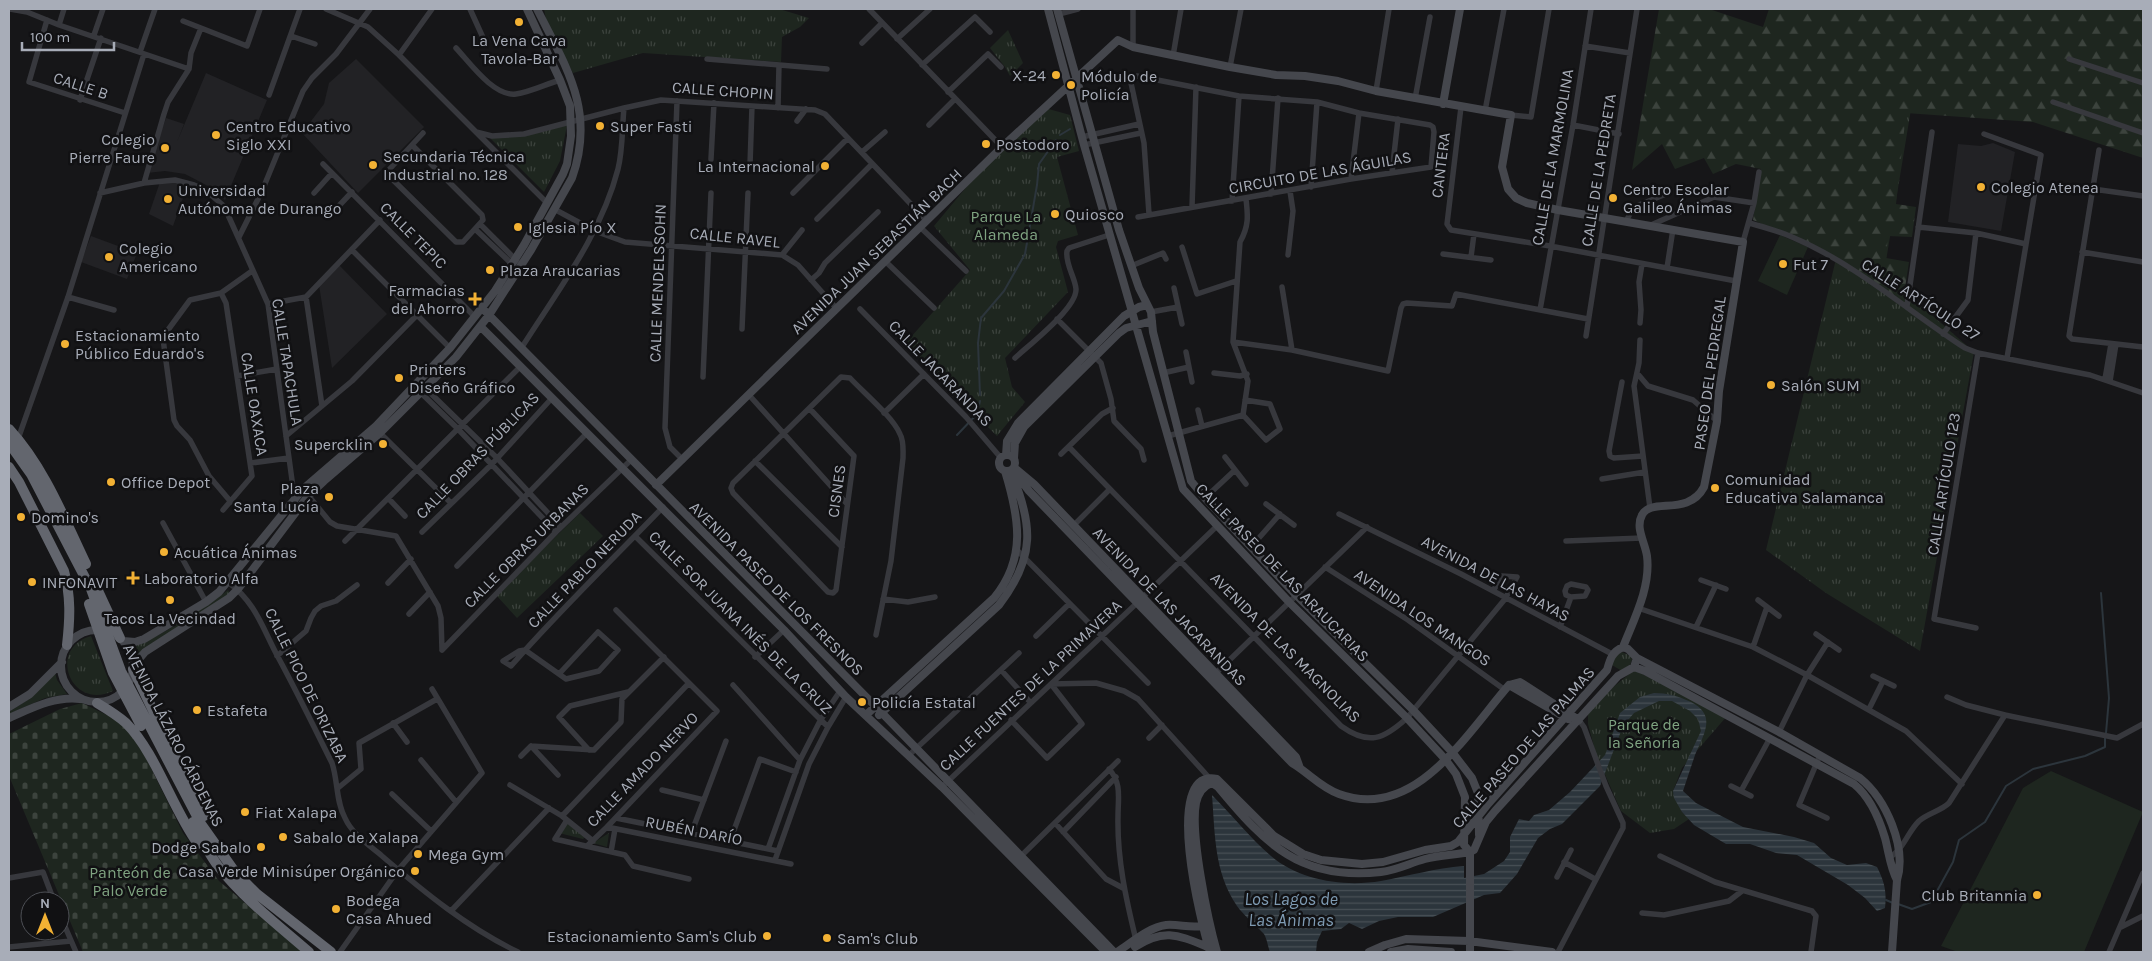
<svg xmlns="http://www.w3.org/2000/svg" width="2152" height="961" font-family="Karla,sans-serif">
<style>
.built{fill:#222225}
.grass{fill:url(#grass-tufts)}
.forest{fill:url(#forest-firs)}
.cemetery{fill:url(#cemetery-stones)}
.pitch{fill:#1e261f}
.water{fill:url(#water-rules)}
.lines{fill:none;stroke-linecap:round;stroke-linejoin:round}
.stream{stroke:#2c353c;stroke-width:2}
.street{stroke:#37383d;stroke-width:5.5}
.secondary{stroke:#45474d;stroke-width:8}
.highway{stroke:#63666e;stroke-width:10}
.poi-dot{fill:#f2b134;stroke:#111113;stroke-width:2}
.labels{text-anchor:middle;stroke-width:5;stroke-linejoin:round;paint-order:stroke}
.poi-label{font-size:16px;fill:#a8adb8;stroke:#111113;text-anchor:start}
.street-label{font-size:16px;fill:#a8adb8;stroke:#111113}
.park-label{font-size:16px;fill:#7fa381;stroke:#111113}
.water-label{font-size:18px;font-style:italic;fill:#7f9bb3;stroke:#111113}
</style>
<defs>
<pattern id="grass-tufts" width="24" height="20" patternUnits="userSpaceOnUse" patternTransform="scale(1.25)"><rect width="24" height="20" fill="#1e261f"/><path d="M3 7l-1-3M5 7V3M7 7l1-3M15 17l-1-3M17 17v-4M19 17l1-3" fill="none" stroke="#3c433d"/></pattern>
<pattern id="forest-firs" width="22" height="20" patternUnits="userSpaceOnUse" patternTransform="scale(1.25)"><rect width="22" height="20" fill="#1e261f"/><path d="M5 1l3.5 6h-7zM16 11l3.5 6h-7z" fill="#3c433d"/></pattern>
<pattern id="cemetery-stones" width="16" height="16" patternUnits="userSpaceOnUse" patternTransform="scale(1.25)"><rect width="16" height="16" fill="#1e261f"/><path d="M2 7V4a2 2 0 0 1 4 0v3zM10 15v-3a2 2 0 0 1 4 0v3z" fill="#3c433d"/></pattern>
<pattern id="water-rules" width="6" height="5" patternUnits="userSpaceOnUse" patternTransform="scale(1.25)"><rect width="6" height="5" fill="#2c353c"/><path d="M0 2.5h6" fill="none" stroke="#485056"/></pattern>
</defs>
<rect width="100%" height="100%" fill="#161618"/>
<path class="built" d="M356 59 424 127 358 193 302 133 324 104 329 83Z
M206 73 267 100 225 200 210 187 185 174 165 171 147 173 166 118 184 124 177 142Z
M1993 143 2015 152 2001 231 1948 222 1958 144 1981 146Z
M170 181 188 184 173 226 149 214 160 182Z
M91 236 137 253 127 279 81 262Z
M339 265 387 314 332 368 319 285Z"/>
<path class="grass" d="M544 9H779L809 18 800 27 782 37 781 62 643 53 573 73 547 24Z
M1840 9H2143L1915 85 1884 273 1974 352 1920 651 1826 593 1766 550 1836 259Z
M1008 30 1023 63 1010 76 1005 67 990 48Z
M1045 108 1070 115 1079 151 1057 157 1078 235 1058 241 1056 247 1068 292 1005 358 1012 387 1025 402 997 436 904 345 970 270 934 226 969 184Z
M567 125 560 161 544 192 489 137Z
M580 513 603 536 517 618 496 595Z
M228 590 231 595 136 657 133 647C165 634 200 611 228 590Z
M91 636 113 691C70 711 47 648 91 636Z
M1622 652 1631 656 1632 660 1630 665 1622 671 1612 665 1616 655Z
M1634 670 1727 716 1682 768 1673 791 1682 812 1689 819 1674 829 1650 833 1621 811 1596 754 1588 724V714L1606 693Z
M55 673 57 680 67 694 45 698 9 714V712L32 697Z
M567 823 586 836 583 839 559 833Z
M609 833 607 847 593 843Z"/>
<path class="forest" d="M1659 9H1709L1763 27 1769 9H2143V158L2033 122 1906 113 1896 204 1916 207 1912 237 1888 236 1886 258 1909 262 1903 301 1830 254 1753 220 1761 169 1736 164 1713 174 1704 158 1675 169 1662 144 1632 170Z"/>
<path class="cemetery" d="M82 703 113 718 125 727 142 750 183 833 219 881 303 952H83L9 776V734L60 709Z"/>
<path class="pitch" d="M1780 235 1808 247 1787 295 1758 281Z
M2051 771 2143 812 2084 952H1958L1941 946 2023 788Z"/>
<path class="water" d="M1654 693C1667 693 1678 696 1691 702 1717 715 1704 734 1695 755 1691 767 1687 779 1683 791L1696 803 1743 827 1794 837 1814 843 1831 858 1847 865 1866 863 1877 867C1884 881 1887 891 1885 908L1877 911 1865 898 1848 885 1797 855 1776 853 1750 844H1726L1694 825 1682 812 1674 798 1673 791 1701 731 1698 719 1690 711 1672 701H1659L1634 713 1623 726 1600 786 1562 824 1550 829 1538 838 1517 874 1500 893 1484 895 1433 917H1398L1379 921 1362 929 1349 923 1341 929 1322 931 1317 942 1316 952H1270C1268 947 1267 939 1264 934 1255 924 1245 917 1237 906 1214 872 1215 834 1212 795 1232 815 1250 838 1271 856 1300 881 1345 887 1381 881 1409 876 1435 868 1464 866V878L1484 874 1504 861 1510 852V837L1519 819 1529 821 1534 815 1549 810 1570 792 1605 755 1620 713 1640 697Z"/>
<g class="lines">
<path class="stream" d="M1060 135 1070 129
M980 395 978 343 981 318 1004 291 1025 254 1037 185 1039 164 1056 140
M957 435 977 414 980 401
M2101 593 2109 698 2106 733
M1886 900 1893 903
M1898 904 1912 909 1931 902 1953 862 1959 840 1985 822 2006 786 2033 769 2085 756 2105 747V738"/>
<path class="street" d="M10 9 27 12 59 25 189 69
M326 9 368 27 399 55 547 203
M470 9 485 42
M869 9 1002 147
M1133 9V47
M1059 14 1078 9
M47 20 29 82 125 113
M183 21 247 46 260 9
M59 25 64 9
M94 35 103 9
M291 36 315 44
M897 39 930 9
M862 43 882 23
M1585 46 1630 53
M456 48C470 63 494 97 516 94 531 92 546 84 560 80
M140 52 155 9
M399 55 432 9
M1173 56 1181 9
M707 59 827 69
M2069 59 2143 83
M922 65 975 17 990 32
M1230 67 1241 9
M1376 91 1389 9
M948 92 988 54 1001 67
M269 95 300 9
M1415 99 1430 17
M80 100 101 38
M677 101 665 428 670 447 683 460
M2053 102 2143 133
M1461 107 1447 224 1451 230 1550 246 1736 281
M778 108 779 65
M1485 111 1504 9
M1511 115 1531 117 1549 9
M797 121 806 109
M929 125 955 99
M1573 125 1619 134
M476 132 492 136 524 134 624 108 661 100 815 110 825 114 927 221
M1984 134 2041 155 2007 358
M1082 137 1139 124
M1084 145 1141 133
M413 146 482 215 483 220 463 242H456L386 173 423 133
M2099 150 2069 336 2072 339 2143 347
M862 152 885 132
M711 159 714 103
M323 164 475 317
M750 165 752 106
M1392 172 1398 119
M1351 179 1359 113
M144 183 164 114 168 102 189 69 191 53 201 28
M1311 187 1317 102
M2093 189 2143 196
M100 193 144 183 175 180 194 185 205 190 224 206 268 304 295 502
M314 193 332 173
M793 193 848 138
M1271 194 1278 98
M1232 201 1239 96
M1192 207 1196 87
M554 209 595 231 625 242 782 255 798 265 837 309
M333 212 352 192
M1138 217 1351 179 1431 167 1434 132 1433 127 1430 125 1359 113 1317 102 1239 96 1137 76 1133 78 1131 83 1144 143 1149 214
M817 219 872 164
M1626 221 1634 207 1666 194
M1749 223C1763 227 1779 231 1792 237 1856 264 1908 311 1965 348L1978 353 2090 375 2143 393
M480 224 517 261
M1651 225 1714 197 1754 203
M920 227 966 271
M1918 227 1976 233 2026 244
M475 229 512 264
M239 237 262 191 303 91 312 78 336 54 370 9
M1743 242 1754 203 1759 172
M1182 247 1197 294 1236 281
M352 250 450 348
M2082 252 2143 262
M1443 254 1491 260
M782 255 802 230
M1288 255 1293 211 1290 191
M1471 257 1474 234
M885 261 934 308
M1131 266 1163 253 1166 259
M1667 268 1673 229
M811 280 819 273 825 263 878 212
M1282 287 1292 350
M1174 288 1182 324
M221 293 226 303 252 476 223 510
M68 297 114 310
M306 297 322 406
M268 304 306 297 380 220
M1907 306 1932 132
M860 309 966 417 1001 458
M1540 310 1573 125 1591 9
M1151 312 1178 307
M1057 319 1101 363 1111 399 1114 421 1141 449 1144 460
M1640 323 1641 310 1639 282 1642 264
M742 329 748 193
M1943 334 1968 300 1976 233
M1586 336 1637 9
M1640 340 1639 363 1634 386 1650 508
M1233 342 1292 350 1388 371 1401 308 1403 304 1407 303 1452 306 1456 294 1588 319
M522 347C558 290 601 235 618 169 623 149 622 128 624 108
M1186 352 1192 382
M1015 358C1029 345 1077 308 1076 289 1075 277 1065 264 1067 251L1069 248 1109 235
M1163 373 1189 367
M1214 373 1240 376 1247 374
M1637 373 1648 386 1693 400 1717 421
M237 376 277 369
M703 377 711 193
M2105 379 2111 344
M2110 381 2116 344
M419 382 497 458 561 527
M1622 382 1609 451 1610 456 1614 458 1643 456
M418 390 457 428 556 532
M749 395 847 504
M810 409 854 456 836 590 833 593 828 592 733 493 731 488 733 483 841 377 850 378C863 392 893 417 900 434 904 441 903 450 903 458L891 561 876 635
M1198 410 1202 426
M884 413 924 374
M1243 415 1248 381 1233 342 1240 242C1249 226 1248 216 1246 199
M1243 415 1266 440 1280 429 1270 404 1245 400
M380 433 451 503
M286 436 352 381 417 315
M1168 436 1243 415
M18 439 68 297 144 54
M1069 447 1341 726C1369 746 1384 739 1407 718L1505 599 1517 577 1502 576 1493 591
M1061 454 1102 414 1113 408
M1225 457 1246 484
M755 461 842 547
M251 463 289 458
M1602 479 1645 472
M303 489 330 522 337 526 396 536 438 606 441 618 442 650
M1205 498 1235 470
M389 499 405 516
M231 502 209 476 190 440 177 426 174 420 163 339 165 334 190 300 221 293 252 271
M1266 504 1294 525
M1339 514 1461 574 1612 654
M163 523 206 602
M1073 526 1109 490
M422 532 492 464 552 398
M635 536 828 727
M345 541 521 366
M1566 541 1642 538
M1251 547 1280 514
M1016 549 1148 683
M457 566 587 433
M1325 567 1408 620 1505 690
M1701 580 1726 589
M228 582C256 603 262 627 278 657 297 692 314 727 332 763 338 781 336 802 345 818 352 834 369 845 382 856 424 892 468 928 518 952
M388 583 411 559
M1571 584 1586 587 1588 590 1585 596 1571 597 1566 595 1565 591 1567 586Z
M1144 596 1217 526
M883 599 908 602 935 597
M1758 600 1779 616
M1638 608 1753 647 1807 675 1906 731 1962 784
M409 614 430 592
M1560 627 1571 597
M1696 627 1716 585
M1976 628 1934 619 1978 353
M1816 634 1839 650
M1036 636 1069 604
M1753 647 1767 607
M442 650 556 532 631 460
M277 656 306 631 311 618 315 611 321 606 336 601 357 585
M755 657 784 630
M1001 670 1030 702
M559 674 598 632 618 650 599 671 566 679 525 650 519 651 503 661 511 666C559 611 612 560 663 507
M1214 675 1367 527
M1873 676 1894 686
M1051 684 1096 683 1124 691 1138 699 1213 782
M733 685 800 760
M1947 697 1966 705 2005 715 2117 738 2143 724
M1869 709 1883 681
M1011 720 1047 758 1082 724 1051 684
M393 723 407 742
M1779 732 1807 675 1828 642
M1149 738 1162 725
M531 746 558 775
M589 750 559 717 570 706 628 692
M1820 755 1799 805 1827 818
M521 756 531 746 594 750 621 722 622 699 664 657
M908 756 1019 653
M421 760 456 802
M1109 769C1122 783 1118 798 1118 816 1117 859 1126 899 1136 940
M945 784 1138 602
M510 785 562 816 593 841
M1731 786 1751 796
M338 788 361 769 359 743 437 699
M662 790 704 800
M1741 791 1770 738
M392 794 431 831
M562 816 689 683
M616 818 778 851
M567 820 555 839 625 855 633 866 689 879
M1055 823 1106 879 1123 888
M607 827 791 864
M1063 832 1116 777
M691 834 726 741
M730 841 760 759 796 772
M587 846 607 827 717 711 616 610
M768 849 800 760 820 721 840 691
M611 852 615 829
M1660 856 1715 882 1812 911 1816 916 1811 952
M1019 858 1118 761
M1889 858C1904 849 1907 833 1919 821 1928 813 1941 811 1949 803L2005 715
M775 860 809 764 828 727 846 697
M1564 862 1595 879
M1557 877 1571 850
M9 878 43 872 54 901
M451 911 549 808
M1642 913 1664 915 1729 901 1742 891
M60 915 76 952
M2121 927 2143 916
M9 947 71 941
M340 952 398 870 482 773 432 689
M1558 952 1623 828V823L1606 786 1584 727 1579 720
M2109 952 2143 873"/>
<path class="secondary" d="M1048 9 1084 145 1183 489 1290 603 1407 718 1445 759 1456 774 1465 797 1464 845 1470 852V952
M1057 9 1119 230 1139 288 1151 312 1153 332 1191 481 1205 498 1296 595 1413 710 1452 752 1472 778 1478 793 1479 835
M1443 104 1460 9
M482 308 882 713 1114 952
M481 327 784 630 846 697 942 787 1106 952
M999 463a8 8 0 1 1 16 0a8 8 0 1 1-16 0Z
M1006 455 1007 441 1018 423 1124 316 1139 307 1147 305
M1014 458 1015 443 1024 427 1119 333 1126 328 1152 321
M1016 469 1034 484 1296 757 1300 768
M1013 470 1029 491 1292 763C1309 773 1320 787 1339 794 1415 822 1467 733 1509 685L1520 682 1579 720
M656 485 1002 147 1118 40 1133 47 1230 67 1276 75 1305 76 1338 81 1376 91 1511 115 1502 167 1508 189 1516 198 1527 203 1558 210 1743 242 1719 391 1717 421 1704 487C1688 517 1651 497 1642 515 1635 528 1645 542 1647 556 1651 587 1634 619 1623 647
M61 666a36 36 0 1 1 72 0a36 36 0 1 1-72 0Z
M123 641 135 642 144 639 206 602 219 592 303 489 376 426 450 348 495 291 524 245 563 174 567 164 571 136 570 106 560 80 527 9
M134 665 145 652 229 598 238 589 308 496 324 481 380 433 456 357 489 315 531 250 572 178C596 111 566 67 537 9
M1634 667 1645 671 1854 784C1870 797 1879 818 1885 838 1889 853 1890 867 1897 880
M1509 685 1568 719
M9 707 30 694 62 662
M866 715 994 598C1027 558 1019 517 1005 471
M879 715 999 605C1036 557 1033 524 1011 472
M9 718C32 708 54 696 80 699
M1135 947C1164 928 1178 935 1208 947
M1117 952C1131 943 1149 927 1166 925 1179 924 1189 928 1202 926
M1210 952C1202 927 1161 767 1217 779L1274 836 1303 854 1321 860 1362 864 1383 862 1425 850 1451 846 1458 842 1488 804 1607 670C1610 659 1612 652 1623 647L1628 649 1637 658 1779 732 1860 778C1886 799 1907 847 1897 880L1892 952
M1217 952C1208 921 1190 834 1196 803 1198 794 1203 786 1212 783L1218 787C1266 845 1301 881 1381 872 1397 870 1410 863 1425 859 1440 855 1455 855 1470 852L1474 850 1486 822 1495 811 1618 676 1634 667 1637 658
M1369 952 1385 945 1406 939 1469 941 1552 952
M1391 952 1408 949 1451 952"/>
<path class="highway" d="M9 429C44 467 64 518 86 564
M9 443 31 474 80 568 91 589 121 671 201 824 235 872 257 894 331 952
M9 467 19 482 64 571C71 596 70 619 67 645
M94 582 120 638
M89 604 113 673 141 726
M133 669 204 816
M97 703C107 709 117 715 126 723 156 753 172 808 198 844
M193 822C201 838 208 853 218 866 244 899 278 925 309 952"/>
</g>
<g class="poi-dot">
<circle cx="519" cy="22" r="5"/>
<circle cx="1056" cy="75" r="5"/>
<circle cx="1071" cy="85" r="5"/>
<circle cx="600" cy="126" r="5"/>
<circle cx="216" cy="135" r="5"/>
<circle cx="986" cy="144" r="5"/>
<circle cx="165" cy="148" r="5"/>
<circle cx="373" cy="165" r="5"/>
<circle cx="825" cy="166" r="5"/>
<circle cx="1981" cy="187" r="5"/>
<circle cx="1613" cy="198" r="5"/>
<circle cx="168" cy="199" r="5"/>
<circle cx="1055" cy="214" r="5"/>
<circle cx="518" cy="227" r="5"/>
<circle cx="109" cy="257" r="5"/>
<circle cx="1783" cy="264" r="5"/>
<circle cx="490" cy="270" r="5"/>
<path d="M472.5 291.5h5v5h5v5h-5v5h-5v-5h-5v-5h5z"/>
<circle cx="65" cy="344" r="5"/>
<circle cx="399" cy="378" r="5"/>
<circle cx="1771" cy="385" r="5"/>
<circle cx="383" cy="444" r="5"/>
<circle cx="111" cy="482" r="5"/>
<circle cx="1715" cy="488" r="5"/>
<circle cx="329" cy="497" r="5"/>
<circle cx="21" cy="517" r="5"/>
<circle cx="164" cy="552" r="5"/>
<path d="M130.5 570.5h5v5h5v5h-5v5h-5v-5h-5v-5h5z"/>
<circle cx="32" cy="582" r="5"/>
<circle cx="170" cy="600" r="5"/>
<circle cx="862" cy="702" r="5"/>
<circle cx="197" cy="710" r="5"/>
<circle cx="245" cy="812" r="5"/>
<circle cx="283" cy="837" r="5"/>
<circle cx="261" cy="847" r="5"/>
<circle cx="418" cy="854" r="5"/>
<circle cx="415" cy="871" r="5"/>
<circle cx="2037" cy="895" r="5"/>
<circle cx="336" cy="909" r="5"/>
<circle cx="767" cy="936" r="5"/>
<circle cx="827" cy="938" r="5"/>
</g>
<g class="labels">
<g class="poi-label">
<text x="519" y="46" text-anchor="middle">La Vena Cava<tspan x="519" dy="18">Tavola-Bar</tspan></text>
<text x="1046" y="81" text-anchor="end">X-24</text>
<text x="1081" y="82">Módulo de<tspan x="1081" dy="18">Policía</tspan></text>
<text x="226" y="132">Centro Educativo<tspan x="226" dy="18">Siglo XXI</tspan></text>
<text x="610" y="132">Super Fasti</text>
<text x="155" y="145" text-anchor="end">Colegio<tspan x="155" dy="18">Pierre Faure</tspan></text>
<text x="996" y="150">Postodoro</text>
<text x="383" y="162">Secundaria Técnica<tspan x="383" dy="18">Industrial no. 128</tspan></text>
<text x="815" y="172" text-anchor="end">La Internacional</text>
<text x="1991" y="193">Colegio Atenea</text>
<text x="1623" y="195">Centro Escolar<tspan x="1623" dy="18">Galileo Ánimas</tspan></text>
<text x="178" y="196">Universidad<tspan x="178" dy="18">Autónoma de Durango</tspan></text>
<text x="1065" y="220">Quiosco</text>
<text x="528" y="233">Iglesia Pío X</text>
<text x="119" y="254">Colegio<tspan x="119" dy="18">Americano</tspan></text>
<text x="1793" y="270">Fut 7</text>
<text x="500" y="276">Plaza Araucarias</text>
<text x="465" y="296" text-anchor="end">Farmacias<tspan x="465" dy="18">del Ahorro</tspan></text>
<text x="75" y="341">Estacionamiento<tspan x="75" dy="18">Público Eduardo's</tspan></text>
<text x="409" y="375">Printers<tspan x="409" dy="18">Diseño Gráfico</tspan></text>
<text x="1781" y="391">Salón SUM</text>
<text x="373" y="450" text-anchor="end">Supercklin</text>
<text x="1725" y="485">Comunidad<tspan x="1725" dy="18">Educativa Salamanca</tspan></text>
<text x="121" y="488">Office Depot</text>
<text x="319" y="494" text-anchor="end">Plaza<tspan x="319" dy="18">Santa Lucía</tspan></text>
<text x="31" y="523">Domino's</text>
<text x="174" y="558">Acuática Ánimas</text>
<text x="144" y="584">Laboratorio Alfa</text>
<text x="42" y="588">INFONAVIT</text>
<text x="170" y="624" text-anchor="middle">Tacos La Vecindad</text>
<text x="872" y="708">Policía Estatal</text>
<text x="207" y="716">Estafeta</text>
<text x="255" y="818">Fiat Xalapa</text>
<text x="293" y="843">Sabalo de Xalapa</text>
<text x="251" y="853" text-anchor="end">Dodge Sabalo</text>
<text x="428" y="860">Mega Gym</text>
<text x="405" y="877" text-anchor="end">Casa Verde Minisúper Orgánico</text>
<text x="2027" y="901" text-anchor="end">Club Britannia</text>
<text x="346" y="906">Bodega<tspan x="346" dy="18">Casa Ahued</tspan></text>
<text x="757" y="942" text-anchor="end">Estacionamiento Sam's Club</text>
<text x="837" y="944">Sam's Club</text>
</g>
<g class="street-label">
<text transform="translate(81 85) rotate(18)" y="6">CALLE B</text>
<text transform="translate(723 90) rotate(4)" y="6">CALLE CHOPIN</text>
<text transform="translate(1552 157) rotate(-80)" y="6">CALLE DE LA MARMOLINA</text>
<text transform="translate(1440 165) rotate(-83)" y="6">CANTERA</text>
<text transform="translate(1598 170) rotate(-81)" y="6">CALLE DE LA PEDRETA</text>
<text transform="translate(1320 172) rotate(-10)" y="6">CIRCUITO DE LAS ÁGUILAS</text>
<text transform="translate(414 235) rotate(45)" y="6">CALLE TEPIC</text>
<text transform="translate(735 237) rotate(6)" y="6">CALLE RAVEL</text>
<text transform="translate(876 251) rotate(-44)" y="6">AVENIDA JUAN SEBASTIÁN BACH</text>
<text transform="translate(657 283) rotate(-88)" y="6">CALLE MENDELSSOHN</text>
<text transform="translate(1921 299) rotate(33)" y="6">CALLE ARTÍCULO 27</text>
<text transform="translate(288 362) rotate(81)" y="6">CALLE TAPACHULA</text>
<text transform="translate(941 373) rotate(46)" y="6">CALLE JACARANDAS</text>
<text transform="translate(1709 373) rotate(-82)" y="6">PASEO DEL PEDREGAL</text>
<text transform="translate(255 404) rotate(81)" y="6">CALLE OAXACA</text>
<text transform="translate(477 455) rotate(-46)" y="6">CALLE OBRAS PÚBLICAS</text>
<text transform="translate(1943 484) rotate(-81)" y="6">CALLE ARTÍCULO 123</text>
<text transform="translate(836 491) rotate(-82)" y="6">CISNES</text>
<text transform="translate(526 545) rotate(-45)" y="6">CALLE OBRAS URBANAS</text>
<text transform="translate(584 569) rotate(-46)" y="6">CALLE PABLO NERUDA</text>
<text transform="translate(1283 572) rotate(46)" y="6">CALLE PASEO DE LAS ARAUCARIAS</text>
<text transform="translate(1496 578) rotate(28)" y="6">AVENIDA DE LAS HAYAS</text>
<text transform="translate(777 588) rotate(45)" y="6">AVENIDA PASEO DE LOS FRESNOS</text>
<text transform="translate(1170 606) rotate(46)" y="6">AVENIDA DE LAS JACARANDAS</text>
<text transform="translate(1423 617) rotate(34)" y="6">AVENIDA LOS MANGOS</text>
<text transform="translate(741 622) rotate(45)" y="6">CALLE SOR JUANA INÉS DE LA CRUZ</text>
<text transform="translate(1286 647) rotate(45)" y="6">AVENIDA DE LAS MAGNOLIAS</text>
<text transform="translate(307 685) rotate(64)" y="6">CALLE PICO DE ORIZABA</text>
<text transform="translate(1030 685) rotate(-43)" y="6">CALLE FUENTES DE LA PRIMAVERA</text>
<text transform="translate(174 735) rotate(63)" y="6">AVENIDA LÁZARO CÁRDENAS</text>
<text transform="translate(1523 747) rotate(-49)" y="6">CALLE PASEO DE LAS PALMAS</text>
<text transform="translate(642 769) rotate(-46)" y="6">CALLE AMADO NERVO</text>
<text transform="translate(694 830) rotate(11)" y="6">RUBÉN DARÍO</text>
</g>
<g class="park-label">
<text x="1006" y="222">Parque La<tspan x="1006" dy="18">Alameda</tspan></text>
<text x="1644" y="730">Parque de<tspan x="1644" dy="18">la Señoría</tspan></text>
<text x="130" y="878">Panteón de<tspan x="130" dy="18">Palo Verde</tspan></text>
</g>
<g class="water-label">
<text x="1291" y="905">Los Lagos de<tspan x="1291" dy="21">Las Ánimas</tspan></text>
</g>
</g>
<rect width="2152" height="961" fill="none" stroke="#a8adb8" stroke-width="20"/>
<g transform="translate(45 916)"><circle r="24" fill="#111113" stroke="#4d4f55"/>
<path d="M0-4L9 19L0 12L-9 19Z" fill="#f2b134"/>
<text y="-8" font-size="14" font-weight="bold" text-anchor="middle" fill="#a8adb8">N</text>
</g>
<path d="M22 42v8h92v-8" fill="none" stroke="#a8adb8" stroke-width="2.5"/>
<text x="30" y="42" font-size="15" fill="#a8adb8" stroke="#111113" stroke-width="4" paint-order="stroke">100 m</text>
</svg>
